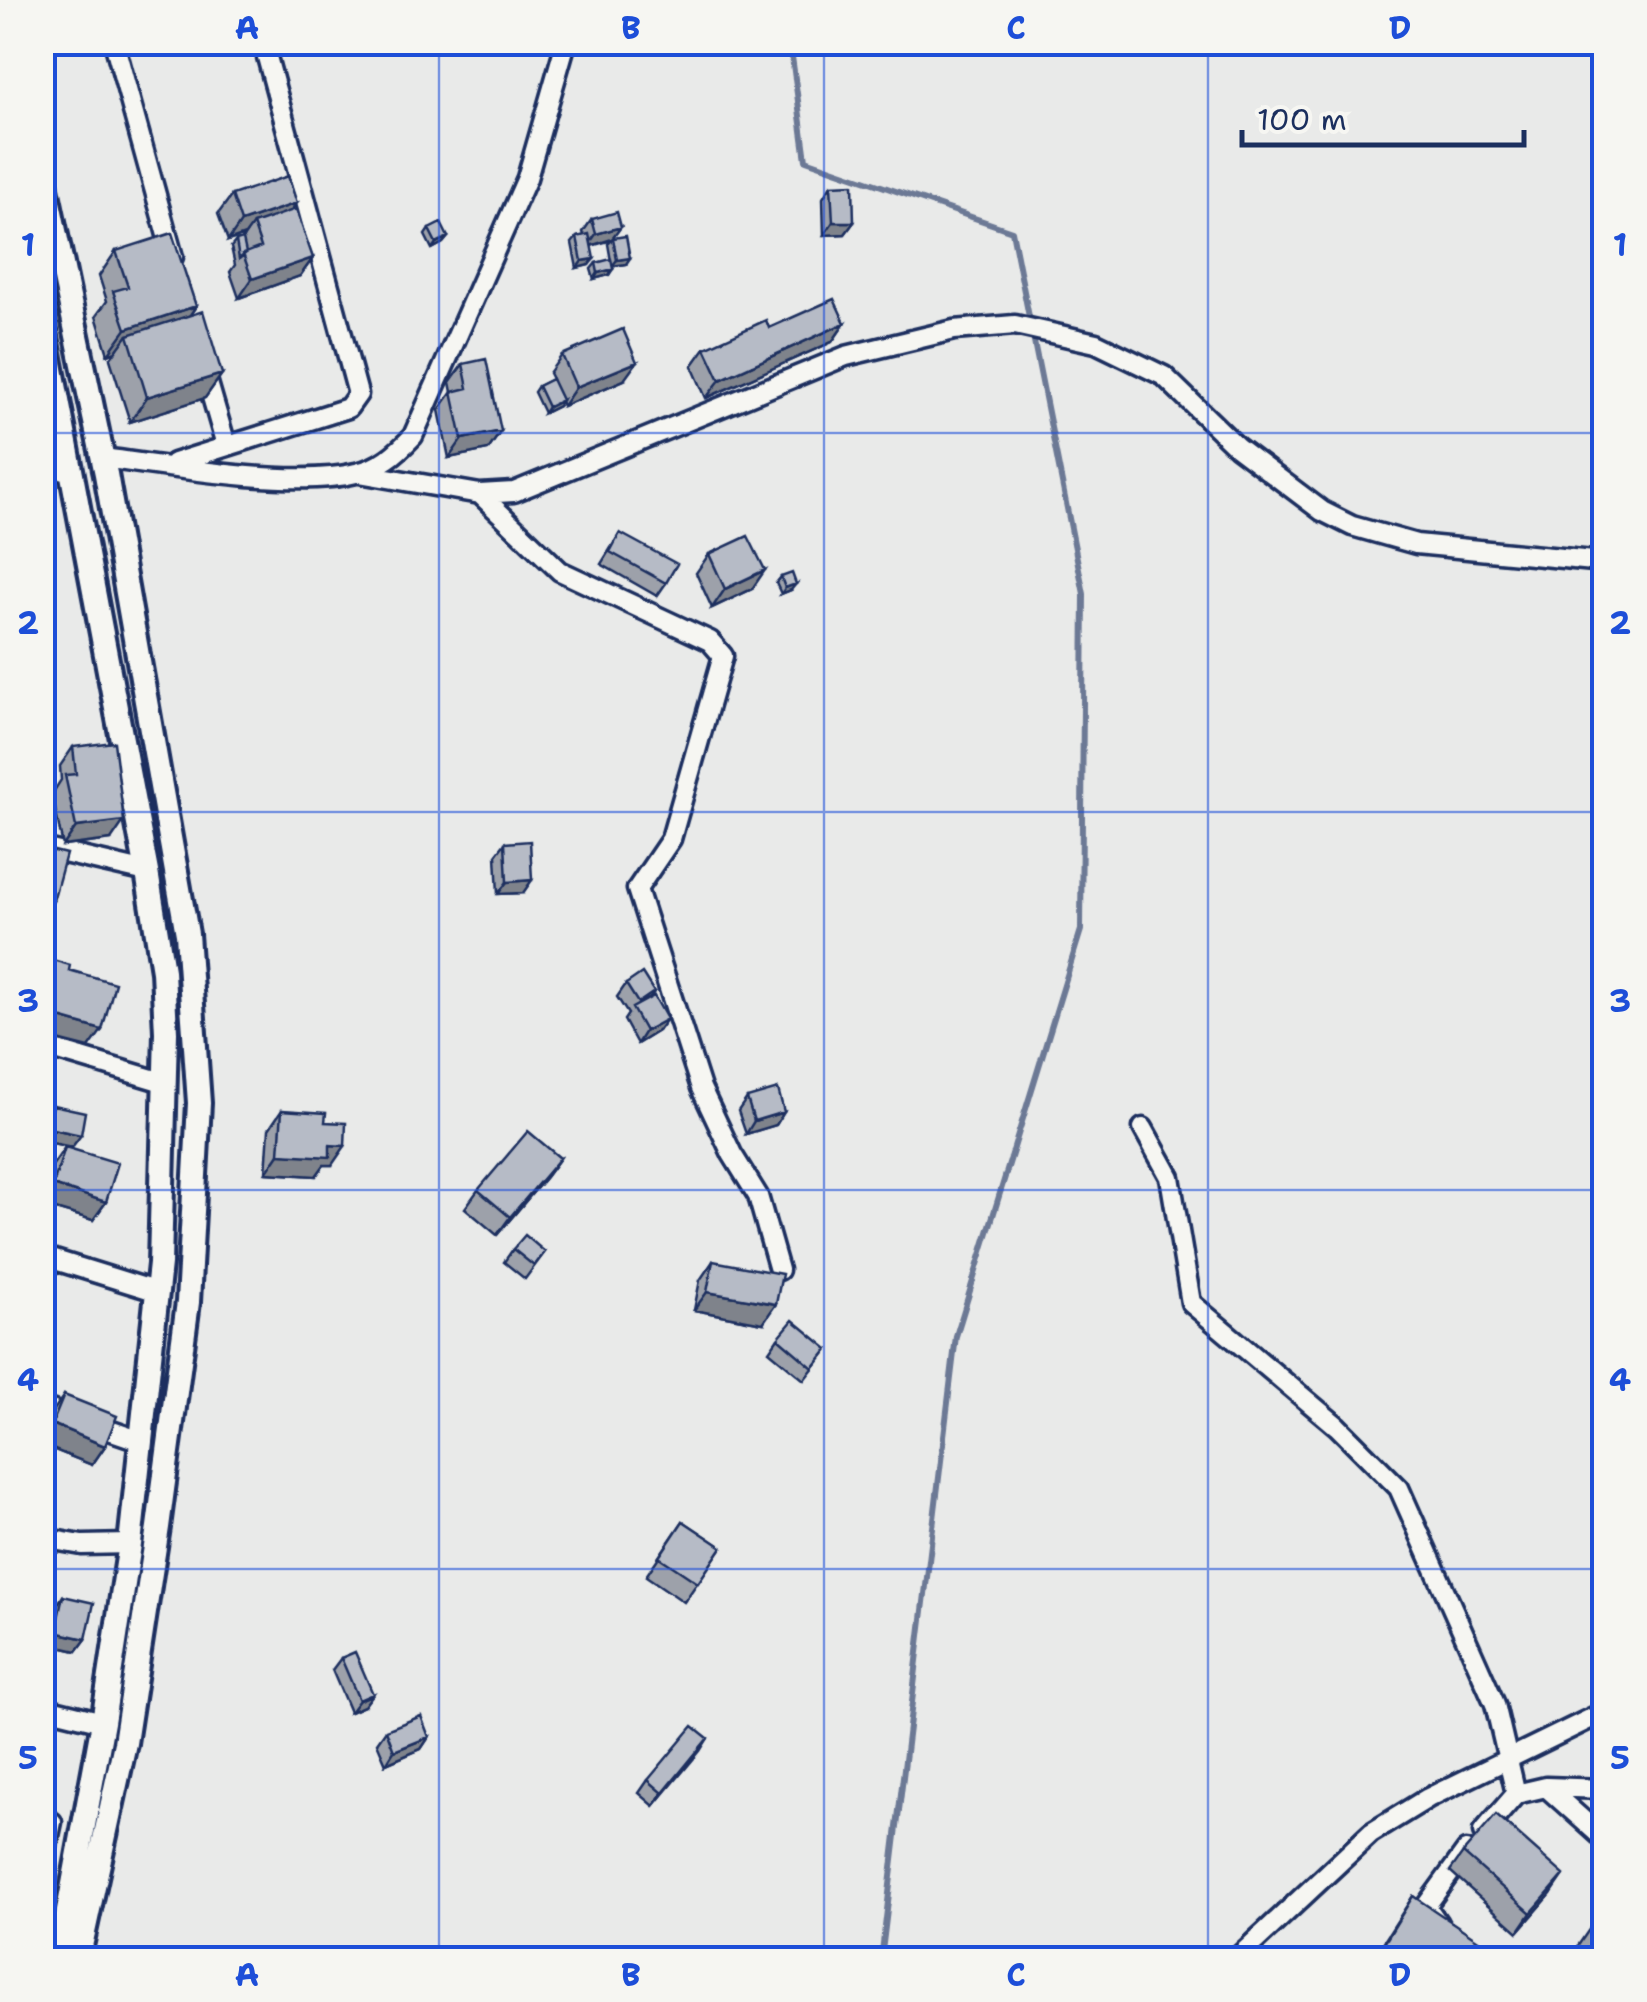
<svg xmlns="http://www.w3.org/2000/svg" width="1647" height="2002" font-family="'Shantell Sans',sans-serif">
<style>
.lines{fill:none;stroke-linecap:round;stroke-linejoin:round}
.stream{stroke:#6c7995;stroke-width:6}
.minor-casing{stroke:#1b2f5e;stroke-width:25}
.major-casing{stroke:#1b2f5e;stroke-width:30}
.minor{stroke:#f6f6f2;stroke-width:18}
.major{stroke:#f6f6f2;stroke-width:22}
.wall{fill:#9da1aa;stroke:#1b2f5e;stroke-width:2.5}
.shaded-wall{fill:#7f838b;stroke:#1b2f5e;stroke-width:2.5}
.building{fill:#b6bbc6;stroke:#1b2f5e;stroke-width:2.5}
.grid{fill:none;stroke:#1d4ed8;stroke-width:2.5;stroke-opacity:0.55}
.neatline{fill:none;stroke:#1d4ed8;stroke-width:4}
.grid-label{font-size:32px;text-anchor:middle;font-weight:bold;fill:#1d4ed8}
</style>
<rect width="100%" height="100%" fill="#e9eae9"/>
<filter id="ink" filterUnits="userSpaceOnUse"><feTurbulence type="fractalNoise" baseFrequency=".01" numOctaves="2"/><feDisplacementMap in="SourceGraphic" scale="20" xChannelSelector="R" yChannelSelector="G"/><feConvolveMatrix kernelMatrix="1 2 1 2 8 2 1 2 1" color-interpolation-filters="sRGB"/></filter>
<g filter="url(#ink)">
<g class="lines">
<path class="stream" d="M790 42 806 160 1012 231 1084 594 1081 930 956 1336 881 1960"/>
<g class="minor-casing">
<path id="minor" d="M114 42 173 257
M204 369 226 445
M103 458C169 467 295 488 356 473 380 468 397 453 413 436L527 178 566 42
M174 463 348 408 358 394 263 42
M42 466 72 471
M359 473 480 494 514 492 846 356 954 330 1015 325 1096 343 1164 376 1237 447 1322 511 1352 526 1416 544 1604 562
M480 494 560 571 710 641 723 656 671 839 637 889 701 1088 732 1154 758 1196 779 1270
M42 848 147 872
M42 1046 166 1083
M1143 1128 1170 1177 1191 1303 1337 1426 1399 1488 1495 1704 1516 1794
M42 1256 158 1292
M42 1407 141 1441
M42 1538 82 1545 130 1544
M42 1707 103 1722
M1546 1787 1604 1839
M1483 1832 1516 1794 1546 1787 1604 1789
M42 1869 52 1822
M1438 1923 1426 1906 1466 1851
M1235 1960 1371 1833 1428 1798 1604 1712"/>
</g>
<g class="major-casing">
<path id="major" d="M42 169 106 474 187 934 199 1103 188 1302 158 1527 125 1743 78 1960
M42 316 147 872 163 971 166 1032 160 1264 130 1544 103 1722 59 1960"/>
</g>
<use href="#minor" class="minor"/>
<use href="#major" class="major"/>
</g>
<path class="wall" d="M831 185 854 222 845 234 824 235 823 198Z
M232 195 292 210 313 258 300 276 239 298 230 272 235 265 231 247 236 241 242 240 245 235 228 241 218 214Z
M592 219 613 238 626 264 613 266 609 275 594 279 591 269 596 263 611 261 608 244 612 240 591 246 589 265 577 268 572 243 577 237 584 235 583 232Z
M429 229 448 237 443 243 432 249 425 235Z
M116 251 196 306 190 315 222 374 205 398 130 422 110 359 116 351 108 354 96 316 107 301 99 276Z
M845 323 832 342 706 398 692 366 705 348 769 328Z
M562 355 624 380 563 406 561 401 558 406 544 413 534 392 538 386 552 379 549 373Z
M463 364 501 431 488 450 449 458 439 410 452 392 450 382Z
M620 533 666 583 657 596 601 564Z
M709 554 752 589 712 608 696 573Z
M781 577 791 590 781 594 776 583Z
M73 747 111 840 63 846 52 794 61 780 60 766Z
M505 843 523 893 498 894 496 855Z
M626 984 654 992 650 998 658 1031 637 1044 624 1020 628 1014 617 997Z
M747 1098 784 1112 776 1125 746 1134 738 1111Z
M53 1105 72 1147 42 1141 44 1118Z
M282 1110 325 1122 332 1165H324L316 1176 266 1173 269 1129Z
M65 1147 106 1202 93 1220 42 1205V1197L52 1166Z
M560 1158 546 1177 497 1235 465 1208 478 1190Z
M513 1249 545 1252 525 1279 504 1262Z
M713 1261 763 1323 694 1310 700 1280Z
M778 1338 828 1349 804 1380 769 1351Z
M64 1395 105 1446 92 1465 42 1445V1435L51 1414Z
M683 1521 722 1547 684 1602 646 1576Z
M63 1596 86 1639 77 1651 46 1644 54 1609Z
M341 1658 373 1694 364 1706 350 1712 332 1670Z
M386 1730 429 1737 421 1749 386 1764 377 1743Z
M708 1738 654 1806 639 1793 648 1780Z
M1463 1853 1551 1894 1518 1932 1450 1871Z
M1413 1896 1481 1960H1372Z
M1604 1913V1960H1590L1577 1947 1590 1928Z"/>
<path class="shaded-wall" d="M297 203 284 222 253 224 245 235 228 241 241 222Z
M833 222H854L845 234 824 235Z
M621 227 612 239 587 247 596 234Z
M448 237 443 243 432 249 436 243Z
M313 258 300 276 239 298 252 279Z
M630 258 626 264 612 266 617 260Z
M594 259 589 265 577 268 582 261Z
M613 269 609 275 594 279 598 273Z
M196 306 179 331 128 335 116 351 108 354 126 329Z
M845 323 832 342 706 398 720 380Z
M637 362 624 380 563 406 576 387Z
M222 374 205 398 130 422 147 397Z
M562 400 558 406 544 413 548 407Z
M501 431 488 450 449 458 462 439Z
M765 570 752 589 712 608 725 589Z
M796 584 791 590 781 594 785 588Z
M51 736 42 748V738Z
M124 821 111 840 63 846 76 827Z
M532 880 523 893 498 894 507 882Z
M42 898 53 901 42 916Z
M42 1013 102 1030 89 1048 42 1036Z
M667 1019 658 1031 637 1044 645 1031Z
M784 1112 776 1125 746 1134 754 1121Z
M48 1128 81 1135 72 1147 42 1141V1136Z
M330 1145 345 1146 332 1165H324L316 1176 266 1173 279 1154Z
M560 1158 546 1177 497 1235 510 1217Z
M53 1185 106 1202 93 1220 42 1205V1201Z
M707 1292 776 1304 763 1323 694 1310Z
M52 1424 105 1446 92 1465 42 1445V1438Z
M55 1632 86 1639 77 1651 46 1644Z
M373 1694 364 1706 350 1712 359 1700Z
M429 1737 421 1749 386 1764 394 1751Z
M708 1738 700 1751 654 1806 663 1793Z
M1564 1875 1551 1894 1518 1932 1531 1913Z"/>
<path class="building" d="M288 176 297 203 241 222 232 195Z
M853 184 854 222H833L831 185Z
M296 209 313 258 252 279 243 254 261 247 253 224Z
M617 212 621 227 596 234 592 219Z
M441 223 448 237 436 243 429 229Z
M172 233 196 306 126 329 113 291 128 287 116 251Z
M589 234 594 259 582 261 577 237Z
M626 236 630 258 617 260 613 238Z
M243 239 246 253 239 259 236 241Z
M611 259 613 269 598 273 596 263Z
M834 299 845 323 720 380 705 348 766 320 769 328Z
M203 311 222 374 147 397 128 335Z
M623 329 637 362 576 387 562 355Z
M486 359 501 431 462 439 452 392 468 388 463 364Z
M552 379 562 400 548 407 538 386Z
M620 533 677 564 666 583 610 552Z
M748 536 765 570 725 589 709 554Z
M792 573 796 584 785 588 781 577Z
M42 707 51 736 42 738Z
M114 742 124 821 76 827 65 775 76 774 73 747Z
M530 841 532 880 507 882 505 843Z
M42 848 66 854 53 901 42 898Z
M42 957 70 965 69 970 115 983 102 1030 42 1013Z
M642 973 654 992 638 1003 626 984Z
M654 996 667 1019 645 1031 632 1008Z
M778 1089 784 1112 754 1121 747 1098Z
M53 1105 85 1112 81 1135 48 1128Z
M282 1110 326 1113 325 1122 346 1123 345 1146 330 1145V1157L279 1154Z
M528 1131 560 1158 510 1217 478 1190Z
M65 1147 118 1163 106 1202 53 1185Z
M525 1235 545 1252 534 1266 513 1249Z
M713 1261 782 1274 776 1304 707 1292Z
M793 1320 828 1349 813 1368 778 1338Z
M64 1395 117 1416 105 1446 52 1424Z
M683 1521 722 1547 698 1583 659 1557Z
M63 1596 94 1603 86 1639 55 1632Z
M355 1652 373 1694 359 1700 341 1658Z
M421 1716 429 1737 394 1751 386 1730Z
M693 1726 708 1738 663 1793 648 1780Z
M1496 1815 1564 1875 1531 1913 1463 1853Z
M1413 1896 1489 1947 1481 1960H1374Z
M1604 1913V1942L1590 1928Z"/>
</g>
<path class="grid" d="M439 42V1960M824 42V1960M1208 42V1960M42 433H1604M42 812H1604M42 1190H1604M42 1569H1604"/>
<rect width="1647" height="2002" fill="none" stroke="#f6f6f2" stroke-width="110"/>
<path d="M1242 130v15h282v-15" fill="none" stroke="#1b2f5e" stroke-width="5"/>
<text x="1257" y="130" font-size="30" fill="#1b2f5e" stroke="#f6f6f2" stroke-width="8" paint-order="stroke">100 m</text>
<rect x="55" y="55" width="1537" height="1892" class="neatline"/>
<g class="grid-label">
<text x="247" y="39">A</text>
<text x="631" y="39">B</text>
<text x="1016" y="39">C</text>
<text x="1400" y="39">D</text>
<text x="28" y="256">1</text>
<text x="1620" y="256">1</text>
<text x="28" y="634">2</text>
<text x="1620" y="634">2</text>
<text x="28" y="1012">3</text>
<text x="1620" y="1012">3</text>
<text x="28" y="1391">4</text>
<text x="1620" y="1391">4</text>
<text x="28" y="1769">5</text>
<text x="1620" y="1769">5</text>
<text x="247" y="1986">A</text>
<text x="631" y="1986">B</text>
<text x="1016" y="1986">C</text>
<text x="1400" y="1986">D</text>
</g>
</svg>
